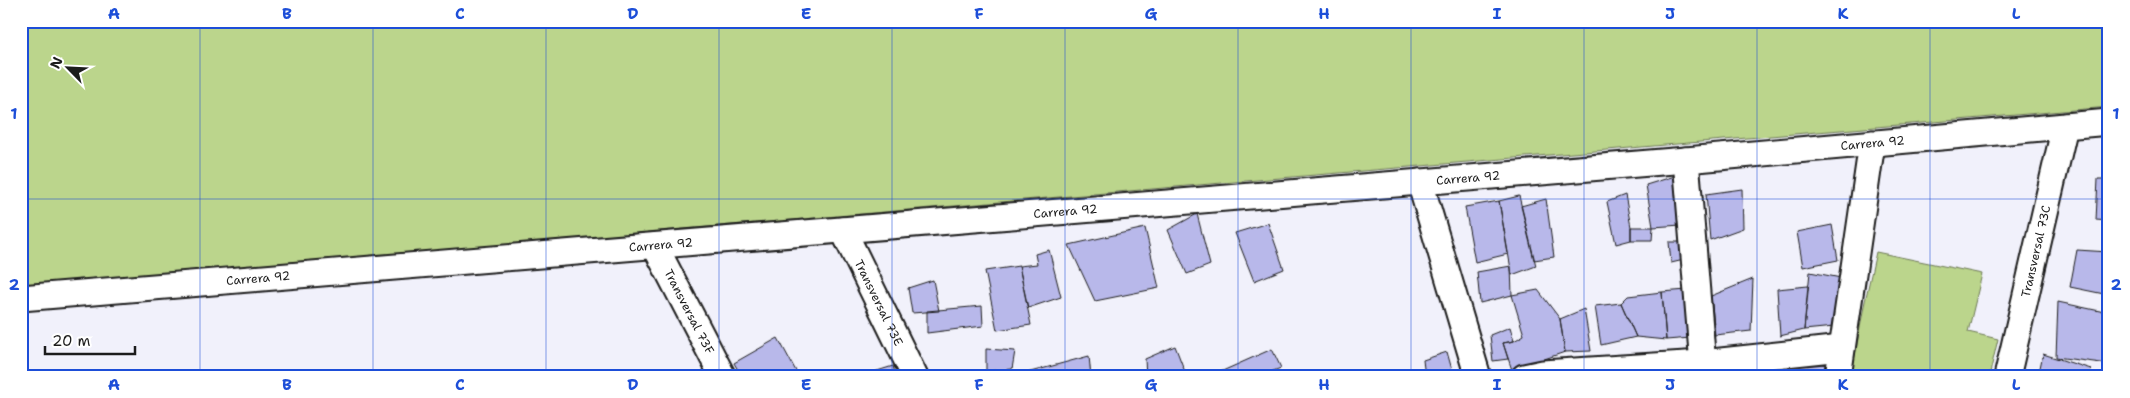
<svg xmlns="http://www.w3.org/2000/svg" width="2130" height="398" font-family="'Shantell Sans',sans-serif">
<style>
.green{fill:#bbd58c;stroke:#6c7854}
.building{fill:#b8b8ea;stroke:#1c1c1c}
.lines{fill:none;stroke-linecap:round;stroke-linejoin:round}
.street-casing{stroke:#1c1c1c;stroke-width:29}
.street{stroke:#fff;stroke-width:25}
.grid{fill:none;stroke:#1d4ed8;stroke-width:1;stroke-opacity:0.55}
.labels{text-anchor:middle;stroke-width:4;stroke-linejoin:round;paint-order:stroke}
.street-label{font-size:12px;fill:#1c1c1c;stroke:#fff}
.neatline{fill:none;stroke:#1d4ed8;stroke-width:2}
.grid-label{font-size:16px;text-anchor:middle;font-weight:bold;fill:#1d4ed8}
</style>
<rect width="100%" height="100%" fill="#f1f1fb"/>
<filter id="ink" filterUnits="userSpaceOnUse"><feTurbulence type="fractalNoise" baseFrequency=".02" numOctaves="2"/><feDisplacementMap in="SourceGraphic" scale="10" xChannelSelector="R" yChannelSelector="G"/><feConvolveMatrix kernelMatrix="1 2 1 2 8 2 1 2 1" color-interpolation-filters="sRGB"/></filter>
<g filter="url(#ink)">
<path class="green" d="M21 21H2109V107L662 231 21 294Z
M1876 252 1982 274 1968 332 1998 339 1989 377H1851L1864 306Z"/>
<path class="building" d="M2105 142H2109V167H2105Z
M1675 176 1681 225 1653 227 1646 185Z
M2098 179H2109V221L2096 220Z
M1742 189 1743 228 1710 240 1706 194Z
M1625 195 1631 227V240L1616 244 1607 202Z
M1519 196 1536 266 1512 275 1499 201Z
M1546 199 1554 257 1534 260 1521 206Z
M1499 201 1508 254 1475 262 1465 207Z
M1197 214 1210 265 1187 274 1168 230Z
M1268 223 1284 269 1254 281 1235 233Z
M1832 225 1838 260 1803 267 1797 232Z
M1631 227H1653L1652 240H1631Z
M1145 228 1159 288 1095 301 1069 245Z
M1669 242H1683L1684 260 1671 263Z
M1049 250 1061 297 1028 308 1019 266 1037 264 1035 254Z
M2077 250 2109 252V295L2070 287Z
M1019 266 1031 325 997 330 985 271Z
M1511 266 1512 295 1480 303 1477 272Z
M1810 272 1841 278 1834 327 1804 330Z
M1753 279 1751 331 1715 335 1711 296Z
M933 280 939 311 912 313 908 288Z
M1808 286 1804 330 1780 336 1777 289Z
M1538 290 1560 319 1565 352 1512 370 1503 343 1514 341 1524 335 1512 295Z
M1687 290 1691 338 1666 340 1662 292Z
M1662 292 1666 340 1636 337 1621 303 1628 296Z
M2058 302 2109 313V364L2056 357Z
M1621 303 1636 337 1601 345 1595 306Z
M982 306 983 326 927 333V311Z
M1584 309 1591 351 1565 352 1560 319Z
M1510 327 1514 341 1503 343 1508 359 1493 361 1490 335Z
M778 338 797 373 791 377H742L734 363Z
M1175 346 1187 377H1146L1145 359Z
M986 349 1015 351 1012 369 986 371Z
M1272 349 1281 368 1257 377H1209Z
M1447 352 1454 377H1425L1423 360Z
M2043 354 2091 369 2089 377H2038Z
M1089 356 1091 377H1012Z
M1825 364 1823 377H1779V366Z
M893 366 896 377H858Z
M1750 366 1752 377H1728L1727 370Z"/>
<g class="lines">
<g class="street-casing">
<g id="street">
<path d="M1686 160 1704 377"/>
<path d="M1420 182 1478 377"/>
<path id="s1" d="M843 230 915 377"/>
<path id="s2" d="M655 246 723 377"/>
<path id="s3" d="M21 298 1686 160 2109 122"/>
<path d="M1524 377 1543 373 1702 363 1842 348"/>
<path d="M1838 377 1872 143"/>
<path id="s4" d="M2007 377 2065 126"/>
</g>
</g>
<use href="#street" class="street"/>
</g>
</g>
<path class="grid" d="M200 21V377M373 21V377M546 21V377M719 21V377M892 21V377M1065 21V377M1238 21V377M1411 21V377M1584 21V377M1757 21V377M1930 21V377M21 199H2109"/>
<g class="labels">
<g class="street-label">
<text dy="4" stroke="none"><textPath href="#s3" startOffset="1858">Carrera 92</textPath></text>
<text dy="4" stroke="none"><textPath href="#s3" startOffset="1452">Carrera 92</textPath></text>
<text dy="4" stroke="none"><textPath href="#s3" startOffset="1048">Carrera 92</textPath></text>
<text dy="4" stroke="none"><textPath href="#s3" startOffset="642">Carrera 92</textPath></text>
<text dy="4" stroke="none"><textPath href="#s4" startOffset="129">Transversal 73C</textPath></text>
<text dy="4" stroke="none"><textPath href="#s3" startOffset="238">Carrera 92</textPath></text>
<text dy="4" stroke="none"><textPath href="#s1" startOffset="81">Transversal 73E</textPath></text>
<text dy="4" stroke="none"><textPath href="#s2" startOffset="74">Transversal 73F</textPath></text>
</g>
</g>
<rect width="2130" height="398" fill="none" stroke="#fff" stroke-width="55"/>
<g transform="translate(68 68) rotate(294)" stroke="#ffffff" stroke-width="4" paint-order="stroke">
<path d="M0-4L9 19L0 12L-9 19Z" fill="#1c1c1c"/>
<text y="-8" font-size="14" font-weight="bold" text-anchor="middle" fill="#1c1c1c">N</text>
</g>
<path d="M45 346v8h90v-8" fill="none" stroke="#1c1c1c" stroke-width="2.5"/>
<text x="52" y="346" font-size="15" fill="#1c1c1c" stroke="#ffffff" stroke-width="4" paint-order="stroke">20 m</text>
<rect x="28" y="28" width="2074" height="342" class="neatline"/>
<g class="grid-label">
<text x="114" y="19">A</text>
<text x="287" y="19">B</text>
<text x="460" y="19">C</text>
<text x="633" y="19">D</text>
<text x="806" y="19">E</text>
<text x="979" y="19">F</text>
<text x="1151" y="19">G</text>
<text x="1324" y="19">H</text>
<text x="1497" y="19">I</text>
<text x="1670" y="19">J</text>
<text x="1843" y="19">K</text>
<text x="2016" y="19">L</text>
<text x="14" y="119">1</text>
<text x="2116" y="119">1</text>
<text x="14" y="290">2</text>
<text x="2116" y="290">2</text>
<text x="114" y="390">A</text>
<text x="287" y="390">B</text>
<text x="460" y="390">C</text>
<text x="633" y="390">D</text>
<text x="806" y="390">E</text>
<text x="979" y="390">F</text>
<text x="1151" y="390">G</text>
<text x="1324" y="390">H</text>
<text x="1497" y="390">I</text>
<text x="1670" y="390">J</text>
<text x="1843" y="390">K</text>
<text x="2016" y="390">L</text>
</g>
</svg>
